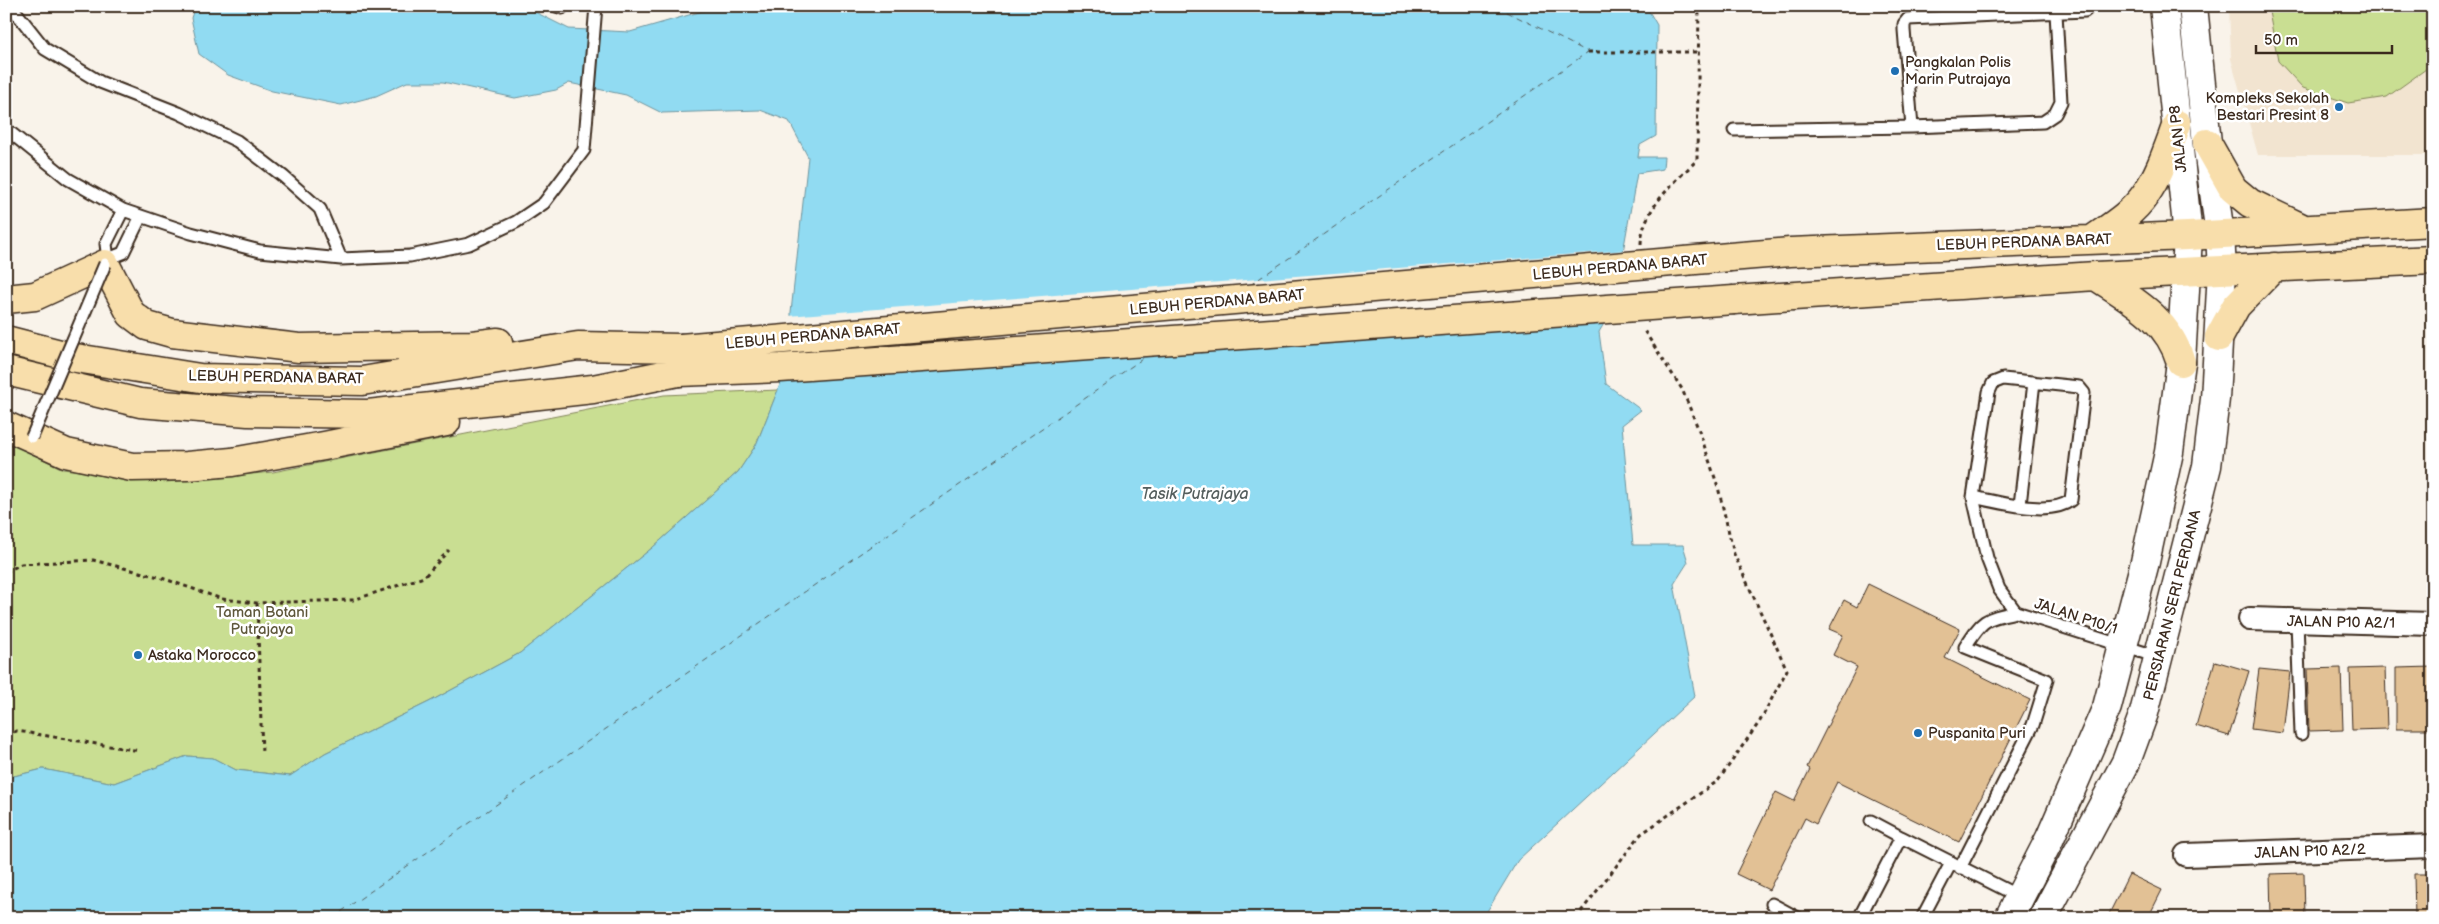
<svg xmlns="http://www.w3.org/2000/svg" width="2439" height="924" font-family="'Balsamiq Sans',sans-serif">
<style>
.built{fill:#f2e4d0}
.green{fill:#c9de92;stroke:#828458}
.water{fill:#91dbf2;stroke:#6f949d}
.pier{fill:#f9f3ea}
.lines{fill:none;stroke-linecap:round;stroke-linejoin:round}
.ferry{stroke:#555f5e;stroke-width:1;stroke-dasharray:6 5;stroke-linecap:butt}
.building{fill:#e2c195;stroke:#3b2a1e}
.lane-casing{stroke:#3b2a1e;stroke-width:15}
.street-casing{stroke:#3b2a1e;stroke-width:26}
.secondary-casing{stroke:#3b2a1e;stroke-width:31}
.primary-casing{stroke:#3b2a1e;stroke-width:31}
.path{stroke:#3b2a1e;stroke-width:3;stroke-dasharray:4 4;stroke-linecap:butt}
.lane{stroke:#fff;stroke-width:11}
.street{stroke:#fff;stroke-width:22}
.secondary{stroke:#fff;stroke-width:28}
.primary{stroke:#f8deab;stroke-width:28}
.lane-bridge-casing{stroke:#3b2a1e;stroke-width:15;stroke-linecap:butt}
.primary-bridge-casing{stroke:#3b2a1e;stroke-width:31;stroke-linecap:butt}
.lane-bridge{stroke:#fff;stroke-width:11}
.primary-bridge{stroke:#f8deab;stroke-width:28}
.poi-dot{fill:#1f6fb2;stroke:#fff;stroke-width:2}
.labels{text-anchor:middle;stroke-width:5;stroke-linejoin:round;paint-order:stroke}
.poi-label{font-size:15px;fill:#3b2a1e;stroke:#fff;text-anchor:start}
.street-label{font-size:15px;fill:#3b2a1e;stroke:#fff}
.park-label{font-size:15px;fill:#5e573b;stroke:#fff}
.water-label{font-size:16px;font-style:italic;fill:#555f5e;stroke:#fff}
</style>
<rect width="100%" height="100%" fill="#f9f3ea"/>
<filter id="ink" filterUnits="userSpaceOnUse"><feTurbulence type="fractalNoise" baseFrequency=".02" numOctaves="2"/><feDisplacementMap in="SourceGraphic" scale="10" xChannelSelector="R" yChannelSelector="G"/><feConvolveMatrix kernelMatrix="1 2 1 2 8 2 1 2 1" color-interpolation-filters="sRGB"/></filter>
<g filter="url(#ink)">
<path class="built" d="M2229 6H2433V155H2258L2231 59Z"/>
<path class="green" d="M2268 6H2433V56L2426 69 2387 97 2348 103 2303 88 2278 61Z
M778 390 756 445 738 472 652 548 520 653 429 702 325 753 290 776 236 770 213 758 187 756 114 783 43 769 6 778V441L63 469 166 482 273 472 664 395Z"/>
<path class="water" d="M195 6H523L569 29 630 32 713 8 746 6H1646L1657 25 1656 136 1640 145 1638 157H1664L1663 169 1637 173 1623 252 1625 288 1599 332 1606 384 1641 410 1622 425 1633 545H1683L1688 562 1674 584 1695 696 1518 860 1483 918H6V778L43 769 114 783 187 756 213 758 236 770 290 776 325 753 429 702 520 653 652 548 738 472 756 445 791 357V312L808 157 789 121 760 110 662 113 626 95 569 83 556 90 515 98 443 82H407L376 96 341 105 272 91 228 75 199 54 191 18Z"/>
<path class="pier" d="M1626 250 1627 289 1610 319 789 357 788 316Z"/>
<g class="lines">
<path class="ferry" d="M1250 285 1588 52 1495 6
M1193 325 1206 316
M332 918 1148 355"/>
</g>
<path class="building" d="M1868 584 1960 629 1945 658 2030 700 1959 842 1837 782 1816 824 1805 818 1769 890 1736 874 1776 792 1794 801 1810 769 1807 767 1857 667 1833 655 1843 635 1829 629 1844 600 1857 607Z
M2215 661 2249 671 2229 736 2196 726Z
M2433 667V729H2396V668Z
M2341 668 2343 730 2309 731 2307 669Z
M2385 668 2387 729 2352 730 2350 669Z
M2259 669 2290 672 2283 733 2251 729Z
M2304 873 2305 918H2271L2270 874Z
M2129 874 2162 890 2148 918H2107Z
M2414 874H2433V918H2415Z"/>
<g class="lines">
<g class="lane-casing">
<path id="lane" d="M11 6 45 49 100 82 179 113 237 141 284 177 320 209 341 259
M556 6 562 8
M1912 127 1904 30V24L1908 19 2085 11 2089 6
M6 129 68 179 123 210 191 233 260 251 341 259 410 256 469 244 516 222 544 203 584 150 596 6
M1734 130 1912 127 2043 122 2055 114 2061 102 2056 13
M108 259 123 253 141 216
M106 263 108 259 106 244 123 210
M1973 497C1999 502 2050 517 2071 500L2084 393 2079 387 2003 379 1993 383 1989 392 1973 497 1987 558 1999 589 2016 612 2158 657
M2020 505 2034 382
M2297 621 2301 734
M1871 821 1901 837
M1960 868 2033 725 2047 680 1965 647C1983 619 1984 619 2016 612
M1772 904 1798 918
M1859 918 1901 837 2020 897
M1922 918 1951 863"/>
</g>
<g class="street-casing">
<path id="street" d="M2250 619 2433 624
M2186 855 2433 846"/>
</g>
<g class="secondary-casing">
<path id="secondary" d="M2009 918 2050 838 2107 707 2145 562 2169 452 2181 362 2188 236 2164 6
M2043 918 2126 762 2144 713 2207 466 2215 399 2222 270 2220 234 2207 143 2193 6"/>
</g>
<g class="primary-casing">
<path id="primary" d="M2207 143 2233 189 2250 203 2300 227
M2092 240C2110 227 2132 214 2145 195 2160 174 2168 148 2177 124
M1730 257 1790 252 2188 236 2433 222
M2096 276C2132 300 2168 318 2181 362
M6 299 35 296 105 264 131 314 147 326 172 333 299 348 472 345 498 342
M1734 300 2096 276 2433 260
M2219 337 2236 306 2274 267
M6 340 76 358 200 378 362 381 578 346 681 348
M6 371 140 403 248 412 368 414 593 389 678 372
M6 426 66 453 132 467 187 466 232 462 324 446 446 422"/>
</g>
<path class="path" d="M1588 52H1698
M1641 244C1642 209 1674 183 1697 160L1699 6
M6 572 21 564 93 560 159 577 222 599 257 603 353 600 424 577 449 550
M257 603 262 754
M6 734 17 731 140 751
M1576 918 1641 834 1718 781 1760 721 1787 670 1734 554 1718 487 1700 433 1682 389 1643 329"/>
<use href="#lane" class="lane"/>
<use href="#street" class="street"/>
<use href="#secondary" class="secondary"/>
<use href="#primary" class="primary"/>
<g class="lane-bridge-casing">
<path id="lane-bridge" d="M32 437 105 264"/>
</g>
<g class="primary-bridge-casing">
<path id="primary-bridge" d="M681 348 1730 257
M678 372 780 368 1734 300"/>
</g>
<use href="#lane-bridge" class="lane-bridge"/>
<use href="#primary-bridge" class="primary-bridge"/>
</g>
</g>
<g class="poi-dot">
<circle cx="1895" cy="71" r="5"/>
<circle cx="2339" cy="107" r="5"/>
<circle cx="138" cy="655" r="5"/>
<circle cx="1918" cy="733" r="5"/>
</g>
<g class="labels">
<g class="poi-label">
<text x="1905" y="67">Pangkalan Polis<tspan x="1905" dy="17">Marin Putrajaya</tspan></text>
<text x="2329" y="103" text-anchor="end">Kompleks Sekolah<tspan x="2329" dy="17">Bestari Presint 8</tspan></text>
<text x="148" y="660">Astaka Morocco</text>
<text x="1928" y="738">Puspanita Puri</text>
</g>
<g class="street-label">
<text transform="translate(2178 139) rotate(-96)" y="5">JALAN P8</text>
<text transform="translate(2024 242) rotate(-2)" y="5">LEBUH PERDANA BARAT</text>
<text transform="translate(1620 267) rotate(-5)" y="5">LEBUH PERDANA BARAT</text>
<text transform="translate(1217 302) rotate(-5)" y="5">LEBUH PERDANA BARAT</text>
<text transform="translate(813 336) rotate(-5)" y="5">LEBUH PERDANA BARAT</text>
<text transform="translate(276 377) rotate(1)" y="5">LEBUH PERDANA BARAT</text>
<text transform="translate(2172 605) rotate(-76)" y="5">PERSIARAN SERI PERDANA</text>
<text transform="translate(2076 616) rotate(18)" y="5">JALAN P10/1</text>
<text transform="translate(2341 622) rotate(1)" y="5">JALAN P10 A2/1</text>
<text transform="translate(2310 851) rotate(-2)" y="5">JALAN P10 A2/2</text>
</g>
<g class="park-label">
<text x="262" y="617">Taman Botani<tspan x="262" dy="17">Putrajaya</tspan></text>
</g>
<g class="water-label">
<text x="1195" y="499">Tasik Putrajaya</text>
</g>
</g>
<rect width="2439" height="924" fill="none" stroke="#fff" stroke-width="25"/>
<rect x="12" y="12" width="2414" height="899" fill="none" stroke="#3b2a1e" stroke-width="2" filter="url(#ink)"/>
<path d="M2256 45v8h136v-8" fill="none" stroke="#3b2a1e" stroke-width="2.5"/>
<text x="2264" y="45" font-size="15" fill="#3b2a1e" stroke="#ffffff" stroke-width="4" paint-order="stroke">50 m</text>
</svg>
